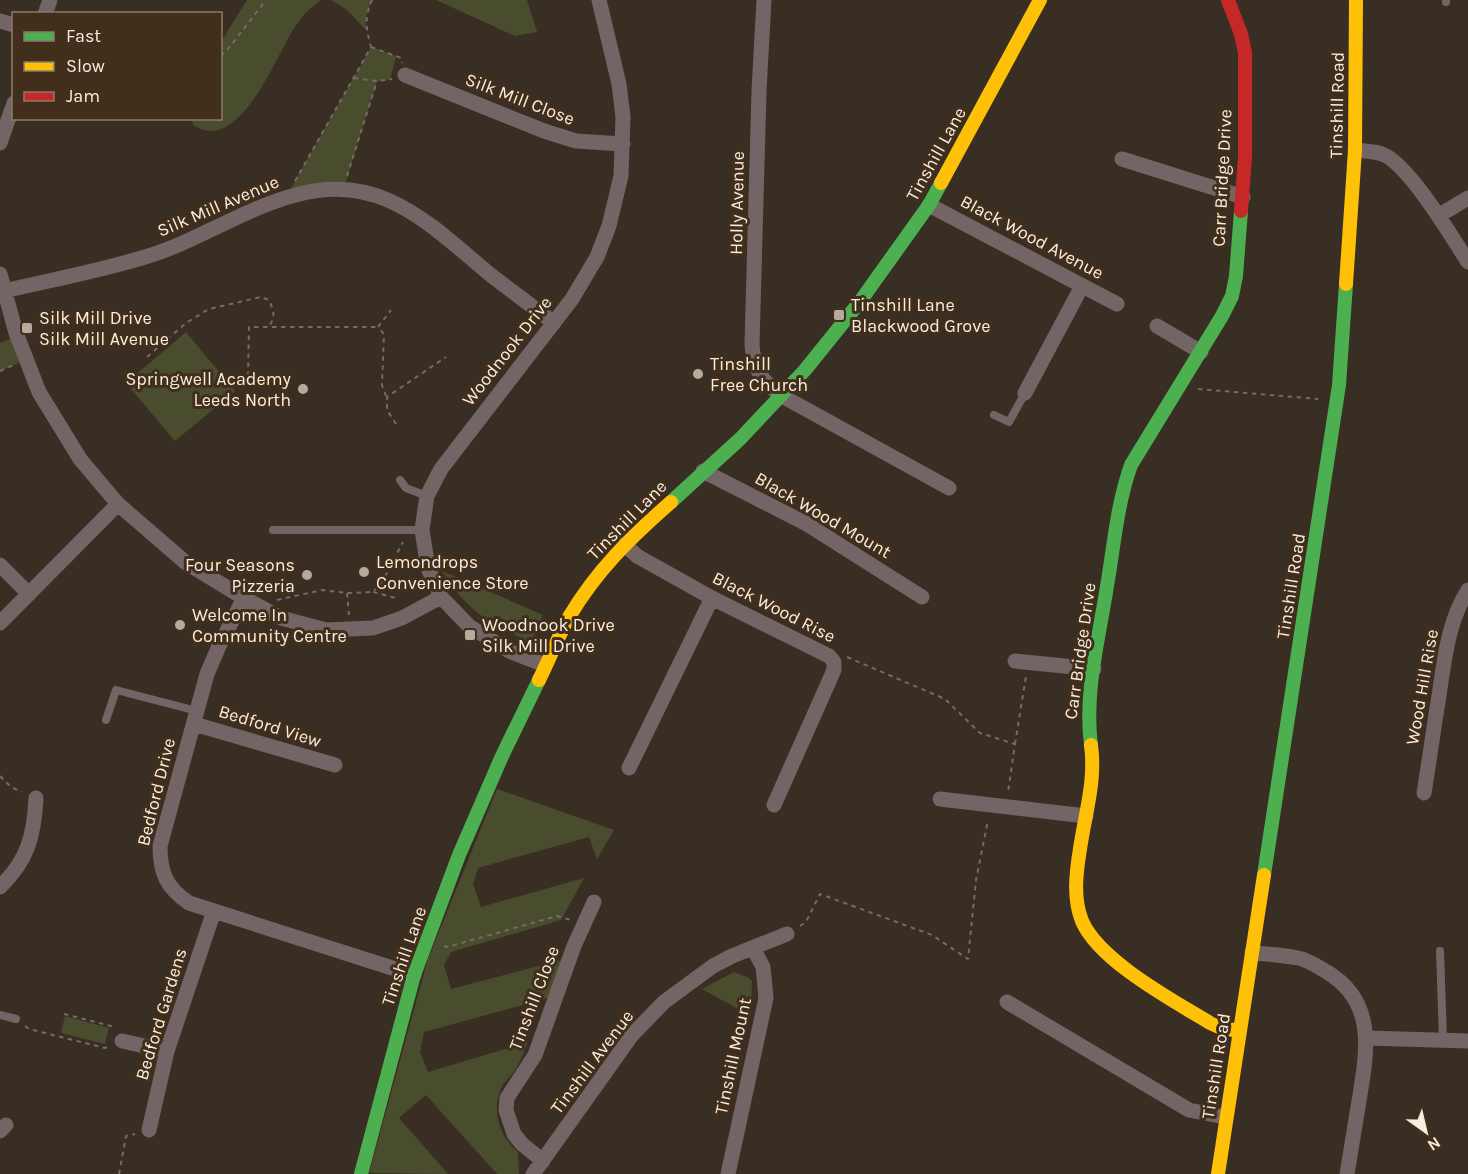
<svg xmlns="http://www.w3.org/2000/svg" width="1468" height="1174" font-family="Karla,sans-serif">
<style>
.green{fill:#494d2d}
.lines{fill:none;stroke-linecap:round;stroke-linejoin:round}
.path{stroke:#756a68;stroke-width:2;stroke-dasharray:4.5 4.5;stroke-linecap:butt}
.lane{stroke:#736565;stroke-width:8}
.street{stroke:#736565;stroke-width:15}
.fast{stroke:#4caf50;stroke-width:14}
.slow{stroke:#ffc107;stroke-width:14}
.jam{stroke:#c62828;stroke-width:14}
.poi-dot{fill:#b6aa9e;stroke:#412f1b;stroke-width:2}
.labels{text-anchor:middle;stroke-width:6;stroke-linejoin:round;paint-order:stroke}
.street-label{font-size:18px;fill:#f9ede1;stroke:#412f1b}
.poi-label{font-size:18px;fill:#f9ede1;stroke:#412f1b;text-anchor:start}
</style>
<rect width="100%" height="100%" fill="#392e23"/>
<path class="green" d="M247 0H321C309 8 301 18 293 30 274 60 239 155 193 125L192 119 220 118 221 42Z
M331 0H372L366 16V30L346 9Z
M436 0H527L537 32 515 36Z
M371 47 396 56 390 80 377 81 343 191 286 197Z
M186 332 235 391 175 441 126 383Z
M17 336 25 360 0 371V343Z
M442 571 543 615 534 636 525 640C485 621 466 609 442 571Z
M497 789 614 830 597 859 589 837 478 868 473 884 481 907 584 878 561 920 451 952 444 965 451 989 562 960 548 998 424 1032 420 1052 428 1072 528 1042C524 1051 521 1060 516 1069 513 1074 508 1078 504 1083 490 1106 498 1136 518 1152L519 1174H497L426 1095 399 1118 448 1174 369 1173 428 959Z
M734 972 749 978 752 981 751 1016 702 989Z
M65 1016 109 1028 105 1044 61 1033Z"/>
<g class="lines">
<path class="path" d="M371 47 401 58 402 63
M220 55 225 53 266 0
M354 78 377 81 392 79
M347 176 377 81
M295 181 371 47C366 29 364 18 372 0
M147 357 186 323 209 309 261 297 269 300C274 311 276 318 268 327
M0 371 14 365
M248 376 249 327H378
M1198 389 1318 399
M386 396 382 385 384 334 378 327 391 310
M396 424 387 410V397L446 357
M373 592 396 598
M347 593 349 615
M277 600 322 590 347 593 373 592 382 582 403 542
M847 657 945 699 980 733 1015 744 1008 792
M1015 744 1026 676
M0 776 11 787 22 792
M800 926 806 922 820 894 932 935 968 959 976 880 988 820
M444 946 447 947 557 916 571 920
M64 1014 111 1026 113 1028
M25 1026 29 1029 105 1048 109 1046
M119 1174 126 1136 135 1134"/>
<path class="lane" d="M1446 0V2
M994 415 1009 422 1025 393
M400 480 406 488 427 496
M273 530H422
M106 720 116 690 197 711
M1440 951 1443 1040
M0 1015 16 1019"/>
<path class="street" d="M764 0 759 91 752 345C754 371 761 380 782 396L949 488
M45 14 50 0
M0 21 14 25
M405 75 544 131 576 141 623 144
M0 143 14 103
M1355 150C1363 151 1374 151 1382 154 1408 163 1452 237 1468 262
M1122 159 1243 197
M929 205 1117 304
M1438 216 1468 198
M0 274 16 333 39 392 80 459 118 504 185 562 244 598 281 618 326 630 373 628 402 618 441 597
M4 291C51 280 99 271 145 257 225 234 302 161 390 201 428 218 460 250 492 276 513 292 533 307 554 323
M1157 326 1201 352
M1025 393 1082 286
M703 471 805 523 922 597
M624 544 637 556 712 598 829 656 834 662V670L774 805
M0 565 29 594
M244 598 219 646 207 674 160 846C160 874 167 888 189 903L414 975
M0 623 118 504
M1015 661 1094 669
M545 665 509 651 469 626 441 597 428 568 422 530 427 496 441 469 572 299 597 257 609 226 621 176 623 117 619 84 599 0
M194 724 335 765
M629 768 712 598
M1424 793C1429 763 1433 732 1438 702 1444 665 1447 622 1468 590
M940 799 1086 816
M0 887C28 860 34 836 36 798
M1252 953C1267 954 1283 955 1298 958 1309 960 1318 967 1327 972 1377 1002 1367 1052 1359 1101 1355 1125 1351 1150 1347 1174
M1007 1002 1189 1110 1225 1117
M1367 1038 1468 1041
M122 1041 167 1051
M149 1130 167 1051 214 911
M0 1131 6 1125
M543 1161 522 1144 514 1134 506 1110 507 1098 535 1055 574 946 594 902
M533 1174 632 1035 664 1002 713 966 732 956 787 934
M728 1174 766 998 763 967 753 948"/>
<path class="fast" d="M671 502 740 439 805 370 859 303 929 205 941 183
M1091 745C1084 693 1099 638 1107 586 1114 546 1117 504 1131 465L1222 316 1232 296 1236 276 1241 211
M1264 875 1339 385 1346 284
M361 1174 414 975 459 855 502 756 539 680"/>
<path class="slow" d="M941 183 1040 0
M1346 284 1355 150 1356 0
M539 680C549 660 558 637 569 617 597 570 630 538 671 502
M1091 745C1096 781 1085 814 1080 849 1076 873 1073 899 1082 921 1099 961 1174 1001 1210 1023L1221 1028 1240 1031
M1218 1174 1264 875"/>
<path class="jam" d="M1228 0 1241 34 1245 53V157L1241 211"/>
</g>
<g class="poi-dot">
<rect x="833" y="309" width="12" height="12" rx="3"/>
<rect x="21" y="322" width="12" height="12" rx="3"/>
<circle cx="698" cy="374" r="6"/>
<circle cx="303" cy="389" r="6"/>
<circle cx="364" cy="572" r="6"/>
<circle cx="307" cy="575" r="6"/>
<circle cx="180" cy="625" r="6"/>
<rect x="464" y="629" width="12" height="12" rx="3"/>
</g>
<g class="labels">
<g class="street-label">
<text transform="translate(520 99) rotate(21)" y="6">Silk Mill Close</text>
<text transform="translate(1337 105) rotate(-89)" y="6">Tinshill Road</text>
<text transform="translate(936 154) rotate(-61)" y="6">Tinshill Lane</text>
<text transform="translate(1222 178) rotate(-87)" y="6">Carr Bridge Drive</text>
<text transform="translate(737 203) rotate(-89)" y="6">Holly Avenue</text>
<text transform="translate(218 206) rotate(-23)" y="6">Silk Mill Avenue</text>
<text transform="translate(1032 237) rotate(28)" y="6">Black Wood Avenue</text>
<text transform="translate(507 351) rotate(-52)" y="6">Woodnook Drive</text>
<text transform="translate(823 515) rotate(30)" y="6">Black Wood Mount</text>
<text transform="translate(627 520) rotate(-45)" y="6">Tinshill Lane</text>
<text transform="translate(1291 586) rotate(-81)" y="6">Tinshill Road</text>
<text transform="translate(774 607) rotate(27)" y="6">Black Wood Rise</text>
<text transform="translate(1080 651) rotate(-82)" y="6">Carr Bridge Drive</text>
<text transform="translate(1422 687) rotate(-80)" y="6">Wood Hill Rise</text>
<text transform="translate(270 726) rotate(17)" y="6">Bedford View</text>
<text transform="translate(156 792) rotate(-76)" y="6">Bedford Drive</text>
<text transform="translate(404 956) rotate(-71)" y="6">Tinshill Lane</text>
<text transform="translate(534 998) rotate(-69)" y="6">Tinshill Close</text>
<text transform="translate(161 1014) rotate(-73)" y="6">Bedford Gardens</text>
<text transform="translate(733 1056) rotate(-78)" y="6">Tinshill Mount</text>
<text transform="translate(592 1062) rotate(-53)" y="6">Tinshill Avenue</text>
<text transform="translate(1216 1066) rotate(-81)" y="6">Tinshill Road</text>
</g>
<g class="poi-label">
<text x="851" y="311">Tinshill Lane<tspan x="851" dy="21">Blackwood Grove</tspan></text>
<text x="39" y="324">Silk Mill Drive<tspan x="39" dy="21">Silk Mill Avenue</tspan></text>
<text x="710" y="370">Tinshill<tspan x="710" dy="21">Free Church</tspan></text>
<text x="291" y="385" text-anchor="end">Springwell Academy<tspan x="291" dy="21">Leeds North</tspan></text>
<text x="376" y="568">Lemondrops<tspan x="376" dy="21">Convenience Store</tspan></text>
<text x="295" y="571" text-anchor="end">Four Seasons<tspan x="295" dy="21">Pizzeria</tspan></text>
<text x="192" y="621">Welcome In<tspan x="192" dy="21">Community Centre</tspan></text>
<text x="482" y="631">Woodnook Drive<tspan x="482" dy="21">Silk Mill Drive</tspan></text>
</g>
</g>
<rect x="12" y="12" width="210" height="108" fill="#412f1b" stroke="#8b7b6a" stroke-width="1.5"/>
<rect x="24" y="32" width="30" height="9" fill="#4caf50" stroke="#8b7b6a" stroke-width="1.5"/>
<text x="66" y="42" font-size="18" fill="#f9ede1">Fast</text>
<rect x="24" y="62" width="30" height="9" fill="#ffc107" stroke="#8b7b6a" stroke-width="1.5"/>
<text x="66" y="72" font-size="18" fill="#f9ede1">Slow</text>
<rect x="24" y="92" width="30" height="9" fill="#c62828" stroke="#8b7b6a" stroke-width="1.5"/>
<text x="66" y="102" font-size="18" fill="#f9ede1">Jam</text>
<g transform="translate(1426 1132) rotate(146)" stroke="#412f1b" stroke-width="4.5" paint-order="stroke">
<path d="M0-4.5L10 22L0 15L-10 22Z" fill="#f9ede1"/>
<text y="-9" font-size="16" font-weight="bold" text-anchor="middle" fill="#f9ede1">N</text>
</g>
</svg>
